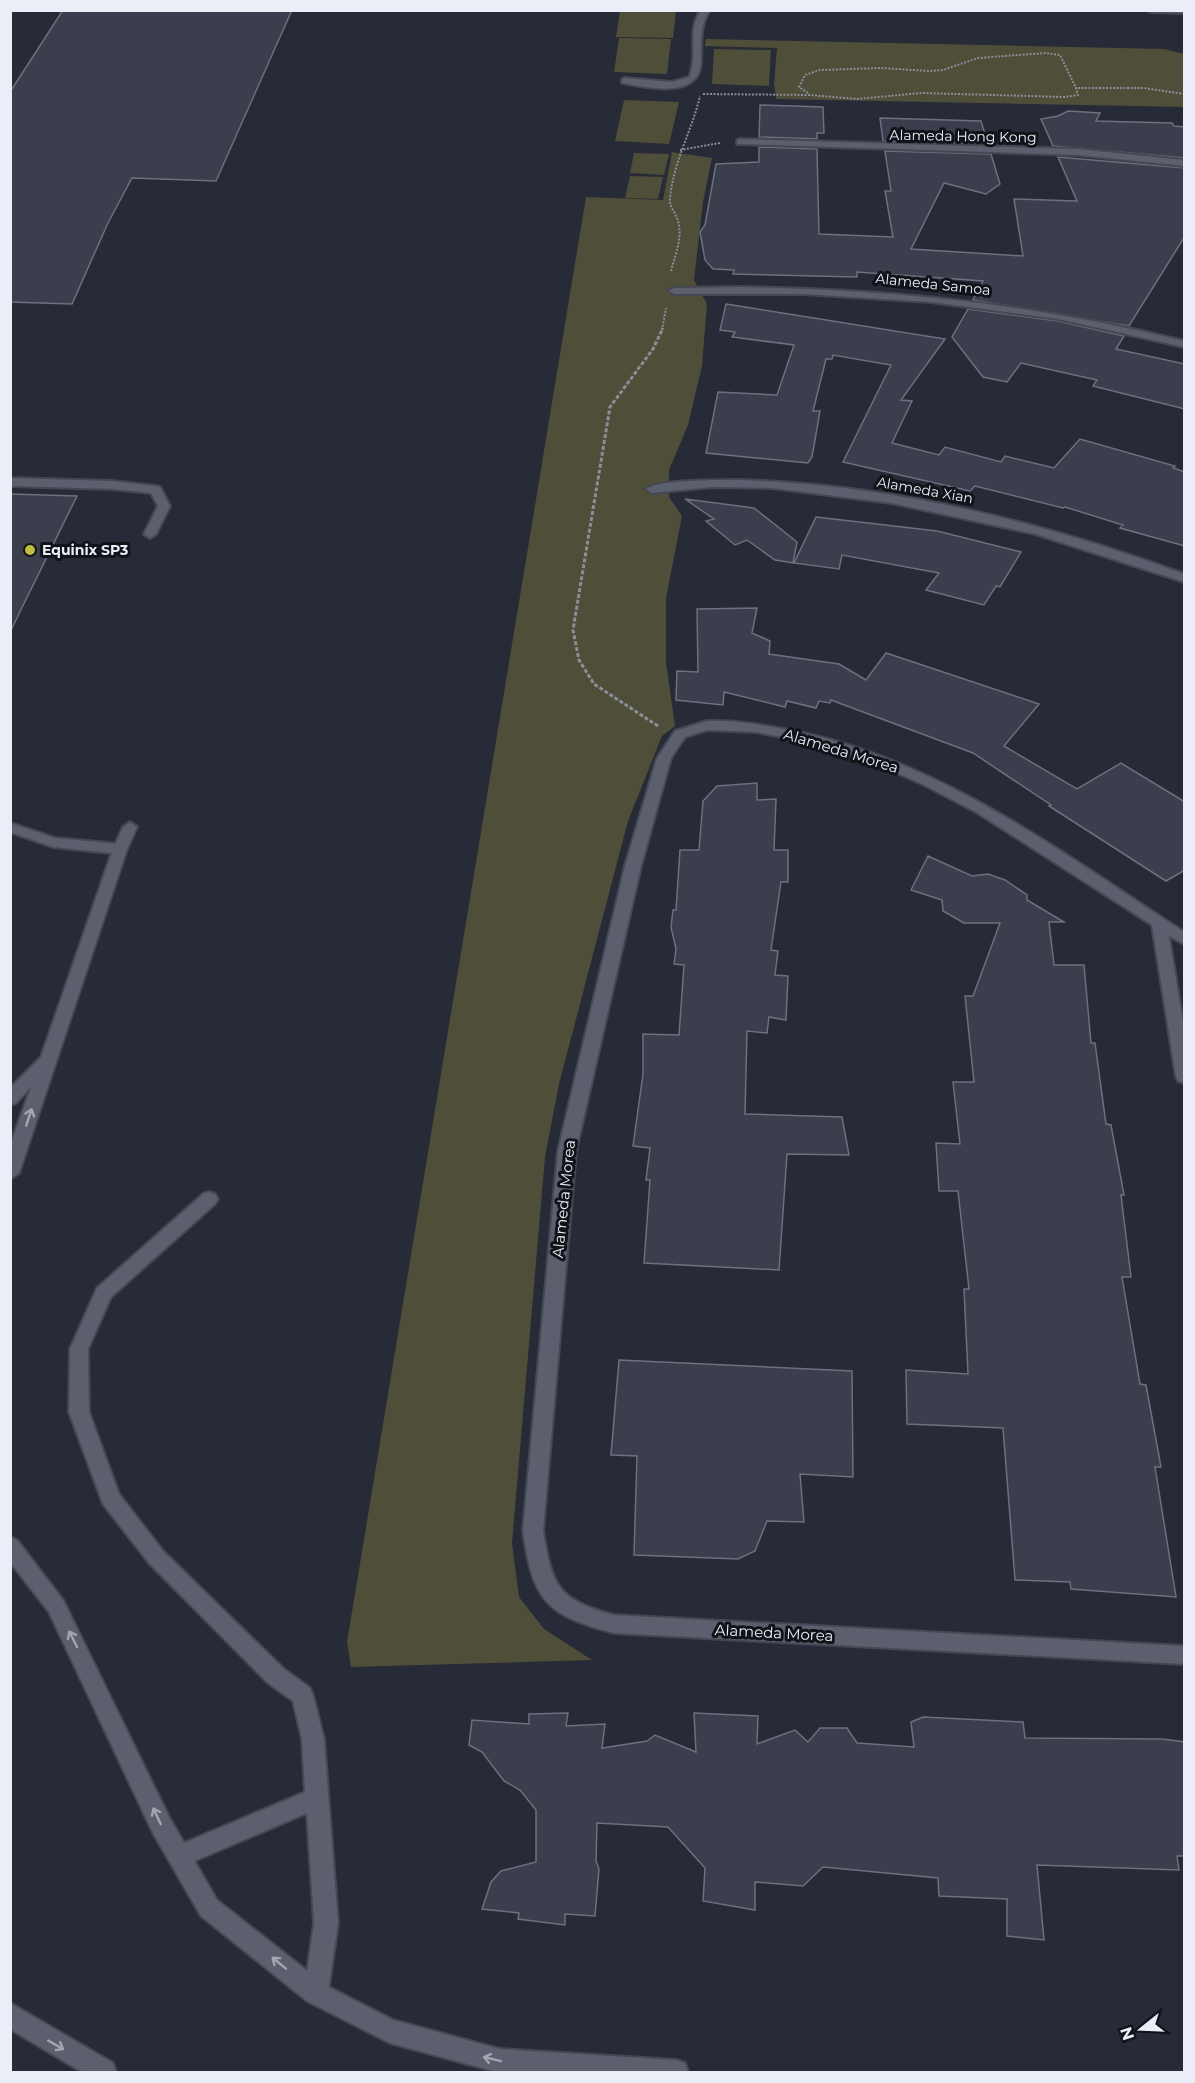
<svg xmlns="http://www.w3.org/2000/svg" width="1195" height="2083" font-family="Montserrat,sans-serif">
<style>
.green{fill:#4e4e39}
.building{fill:#3b3e4c;stroke:#6c707f;stroke-width:1.5}
.lines{fill:none;stroke-linecap:round;stroke-linejoin:round}
.service-casing{stroke:#454752;stroke-width:4}
.minor-casing{stroke:#454752;stroke-width:4}
.secondary-casing{stroke:#454752;stroke-width:4}
.path-far1{stroke:#8b8d99;stroke-width:2;stroke-dasharray:2 1.5;stroke-linecap:butt}
.path{stroke:#8b8d99;stroke-width:3;stroke-dasharray:4 2;stroke-linecap:butt}
.service{fill:#5b5f6e;fill-rule:evenodd}
.minor{fill:#5b5f6e;fill-rule:evenodd}
.secondary{fill:#5b5f6e;fill-rule:evenodd}
.oneway{stroke:#a3a6b2}
.poi-dot{fill:#c3bd3e;stroke:#121319;stroke-width:2}
.labels{text-anchor:middle;stroke-width:6;stroke-linejoin:round;paint-order:stroke}
.far-street-label{font-size:14px;fill:#ebedf7;stroke:#121319}
.far-poi-label{font-size:14px;font-weight:bold;fill:#ebedf7;stroke:#121319;text-anchor:start}
.street-label{font-size:15px;fill:#ebedf7;stroke:#121319}
</style>
<rect width="100%" height="100%" fill="#272a37"/>
<path class="green" d="M620 11H676L673 38 616 37Z
M619 38 671 39 667 74 614 72Z
M706 39 1164 49 1184 54V107L776 99 774 84 777 48 705 46Z
M714 49 771 50 769 86 712 84Z
M624 100 679 102 669 144 615 141Z
M672 152 712 158 703 202 694 280 707 304 702 366 688 425 669 470V497L682 516 666 598V662L675 726 662 736 628 821 559 1084 545 1157 512 1543 519 1597 544 1629 592 1660 351 1667 347 1642 586 197 663 200Z
M634 153 669 154 664 175 630 173Z
M630 176 663 177 658 199 625 198Z"/>
<path class="building" d="M63 10H292L216 181 132 178 108 223 72 304 10 302V92Z
M760 105 823 107 824 133H817V139L759 137Z
M1068 111 1100 113 1096 121 1172 123 1174 126 1185 127V158L1053 146 1041 119 1058 116Z
M880 118 981 121 988 144 883 141Z
M759 147 817 149 819 234 893 237 885 191H891L885 151 991 154 1000 184 986 194 944 183 911 249 1023 256 1014 199 1077 201 1058 157 1185 168V236L1129 326 973 300 983 281 857 272V277L733 274 734 270 713 269 705 260 700 232 705 225 716 164 759 162Z
M726 304 945 339 901 400 912 401 892 443 939 455 945 447 1001 462 1005 456 1054 468 1080 439 1175 466 1173 468 1185 472V546L1120 528 1123 525 1065 507 1063 508 975 486 970 491 843 462 891 365 833 355 832 359H826L813 411H820L812 457 808 463 706 453 718 392 777 395 794 345 732 337 735 332 720 330Z
M968 309 1058 321 1124 336 1116 349 1185 364V409L1093 386 1097 380 1021 363 1007 382 983 377 952 337Z
M10 494 77 496 10 632Z
M685 499 754 508 797 542 793 563 775 560 747 540 735 545 706 521 714 519Z
M816 517 937 531 1021 552 1000 587 996 586 984 605 926 590 939 573 842 555 839 569 794 563Z
M757 608 752 633 770 641 769 654 839 664 866 680 886 653 1039 704 1004 746 1077 789 1121 763 1185 802V870L1166 881 1049 806 1051 805 973 753 831 700 830 703 819 701 816 708 787 701 785 707 724 692 723 705 676 700 677 671 698 672 697 609Z
M757 783V800L776 799 774 850H788V882H781L771 950 778 951 775 975 788 976 786 1020 769 1017 767 1033 747 1031 745 1114 842 1117 849 1155 787 1154 779 1270 644 1263 650 1180H646L650 1148 633 1146 643 1074V1034L679 1035 684 965 674 964 676 949 671 927 673 910H676L680 850H699L703 801 717 786Z
M928 856 972 876 988 874 1005 880 1027 895V900L1064 922H1049L1054 965H1084L1091 1043H1095L1106 1124 1111 1125 1124 1195H1121L1131 1277H1122L1140 1384 1146 1385 1161 1467H1155L1176 1597 1071 1589 1070 1582 1015 1580 1003 1428 907 1424 906 1370 968 1374 964 1289H969L958 1191H939L936 1143 960 1144 953 1082H974L965 996H973L1000 923H964L943 911 942 900 911 890Z
M619 1360 852 1371 853 1477 800 1474 804 1522 767 1521 755 1551 738 1559 634 1555 637 1456 611 1455Z
M568 1713 566 1726 605 1724 602 1748 647 1741 655 1735 696 1752 694 1713 758 1716 757 1744 795 1730 808 1742 820 1728H847L857 1743 914 1747 911 1722 923 1717 1023 1722 1025 1738 1162 1739 1185 1742V1856H1177L1179 1870 1037 1865 1044 1940 1007 1936V1899L939 1896 938 1878 823 1867 803 1886 755 1882V1910L703 1901 705 1868 668 1827 597 1823 596 1861 599 1869 595 1916 565 1914V1925L518 1919 519 1913 482 1909 491 1882 501 1871 536 1862V1810L520 1790 504 1781 482 1752 469 1745 472 1720 529 1724V1714Z"/>
<g class="lines">
<g class="service-casing">
<path id="service" d="M10 478 112 481 156 486 160 487 170 506 156 534 150 538 144 534 158 506 151 493 112 489 10 486Z
M10 823 55 838 120 844 127 849 120 854 53 847 10 832Z
M209 1192 215 1194 218 1199 215 1204 111 1297 88 1349 89 1412 119 1494 163 1551 284 1669 310 1688 313 1695 324 1739 338 1923 328 1993 325 2001 316 2005 307 2001 304 1993 314 1923 307 1813 180 1867 172 1864 169 1856 172 1848 305 1792 302 1739 293 1701 268 1683 149 1563 103 1504 69 1412 70 1349 97 1288 203 1194Z"/>
</g>
<g class="minor-casing">
<path id="minor" d="M701 10H710C699 26 702 42 701 60 701 100 649 88 622 83V79L625 78 672 82 689 77C699 55 686 31 701 10Z
M1147 10H1184V13L1151 12Z
M740 139 1078 149 1184 160V166L1078 155 737 144V140Z
M738 287C892 289 1035 304 1184 341V347L1058 319 931 302 803 294H674L669 291 674 288Z
M742 480C893 485 1043 522 1184 574V582L1035 534 891 503 772 488 712 487 652 493 646 489C658 479 724 480 742 480Z
M707 721C735 720 762 725 789 730 937 758 1061 852 1184 932V944L1169 936 1184 1029V1083L1178 1081 1176 1077 1152 925 976 812 922 784 867 760 813 743 756 732 707 730 685 737 671 758 641 866 576 1151 543 1531C552 1585 557 1600 614 1615L1184 1646V1664L614 1633C545 1615 533 1600 523 1531L558 1151 625 866 657 758 675 731Z
M130 822 137 827 127 849 19 1173 10 1179V1146L31 1087 16 1103 10 1105V1088L41 1057 113 849 123 827Z"/>
</g>
<g class="secondary-casing">
<path id="secondary" d="M10 1537 17 1540 63 1600 169 1817 217 1900 325 1985 393 2020 500 2049 676 2060 685 2063 688 2072H497L390 2043 307 2001 201 1916 153 1833 49 1612 10 1562Z
M10 2003 113 2063 116 2072H82L10 2029Z"/>
</g>
<path class="path-far1" d="M808 93 799 87 805 75 820 70 881 68 929 71 943 70 978 58 1046 53 1060 55 1076 88
M703 94 810 95 857 99 921 93 1065 97 1078 95 1076 88H1144L1184 94
M680 150 720 143
M671 271C675 255 683 237 678 221 676 213 669 207 670 199 673 162 692 131 700 96
M662 330 666 308"/>
<path class="path" d="M658 726 594 684 579 660 573 630 610 407 653 349 663 328"/>
<use href="#service" class="service"/>
<use href="#minor" class="minor"/>
<use href="#secondary" class="secondary"/>
</g>
<defs><path id="oneway-shaft" d="M-6 0H5M1.5-3L5.5 0L1.5 3" fill="none" stroke-width="1.6" stroke-linecap="round" stroke-linejoin="round" transform="scale(1.5)"/></defs>
<g class="oneway">
<use href="#oneway-shaft" transform="translate(29 1117) rotate(-72)"/>
<use href="#oneway-shaft" transform="translate(73 1639) rotate(-117)"/>
<use href="#oneway-shaft" transform="translate(157 1816) rotate(-115)"/>
<use href="#oneway-shaft" transform="translate(279 1963) rotate(-141)"/>
<use href="#oneway-shaft" transform="translate(56 2045) rotate(30)"/>
<use href="#oneway-shaft" transform="translate(492 2059) rotate(-166)"/>
</g>
<circle class="poi-dot" cx="30" cy="550" r="6"/>
<g class="labels">
<g class="far-street-label">
<text transform="translate(963 136) rotate(1)" y="5">Alameda Hong Kong</text>
<text transform="translate(933 284) rotate(6)" y="5">Alameda Samoa</text>
<text transform="translate(925 490) rotate(10)" y="5">Alameda Xian</text>
</g>
<g class="far-poi-label">
<text x="42" y="555">Equinix SP3</text>
</g>
<g class="street-label">
<text transform="translate(841 751) rotate(17)" y="5">Alameda Morea</text>
<text transform="translate(564 1199) rotate(-84)" y="5">Alameda Morea</text>
<text transform="translate(774 1633) rotate(3)" y="5">Alameda Morea</text>
</g>
</g>
<rect width="1195" height="2083" fill="none" stroke="#ebedf7" stroke-width="24"/>
<g transform="translate(1141 2029) rotate(252)" stroke="#121319" stroke-width="4.5" paint-order="stroke">
<path d="M0-4.5L10 22L0 15L-10 22Z" fill="#ebedf7"/>
<text y="-9" font-size="16" font-weight="bold" text-anchor="middle" fill="#ebedf7">N</text>
</g>
</svg>
